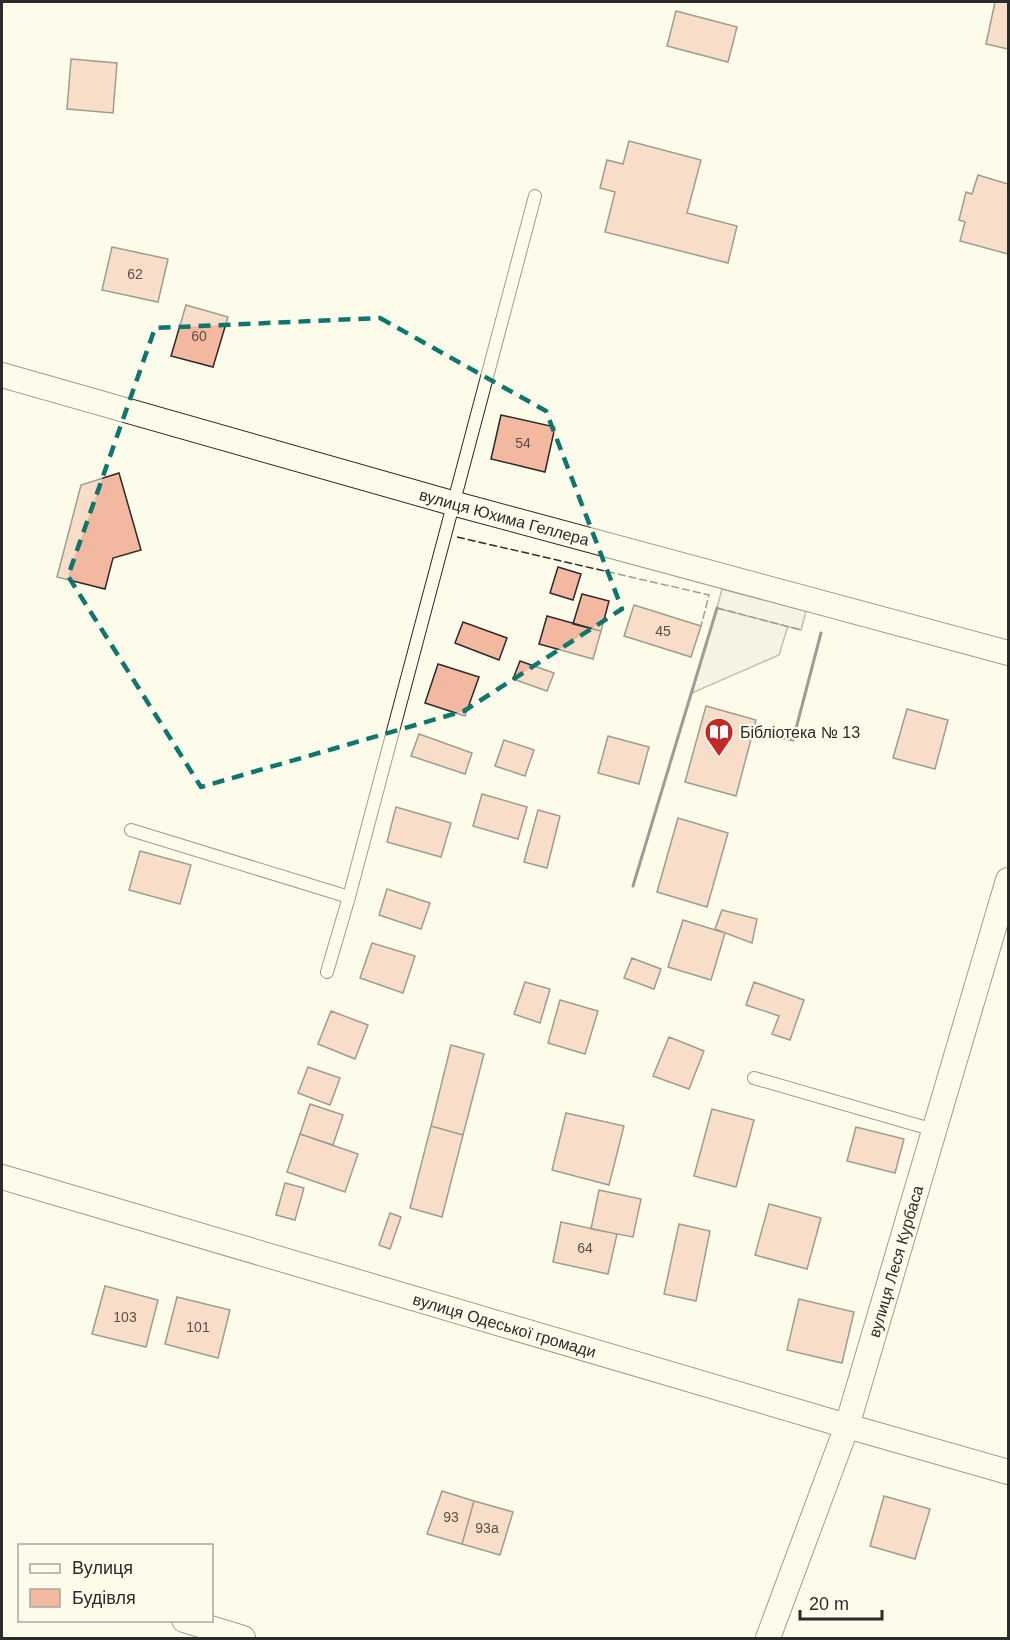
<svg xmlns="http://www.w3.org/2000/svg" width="1010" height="1640" font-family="Helvetica,sans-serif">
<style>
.green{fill:#ecebdb;stroke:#74746e;stroke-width:1.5}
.parking{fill:#eceadb;stroke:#74746e;stroke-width:1.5}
.building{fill:#f2b8a0;stroke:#2b2b2b;stroke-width:1.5}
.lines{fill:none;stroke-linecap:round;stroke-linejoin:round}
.service-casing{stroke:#2b2b2b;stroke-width:14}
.minor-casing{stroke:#2b2b2b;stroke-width:26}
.service{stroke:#fdfbea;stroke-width:12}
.minor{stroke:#fdfbea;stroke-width:24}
.fence{stroke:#2b2b2b;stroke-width:1.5;stroke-dasharray:8 3;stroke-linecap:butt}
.wall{stroke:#2b2b2b;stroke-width:3}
.marked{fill:none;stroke:#0f766e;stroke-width:4.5;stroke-dasharray:12 8;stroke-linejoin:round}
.labels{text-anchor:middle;stroke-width:4.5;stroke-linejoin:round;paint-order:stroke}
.number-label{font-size:14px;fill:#5d4e48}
.street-label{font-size:16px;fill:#2b2b2b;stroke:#fdfbea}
.poi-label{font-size:16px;fill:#2b2b2b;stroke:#fdfbea;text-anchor:start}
</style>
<rect width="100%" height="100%" fill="#fdfbea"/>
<path class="green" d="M717 608 788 626 779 655 692 693Z"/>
<path class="parking" d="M722 589 806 611 801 630 717 608Z"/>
<path class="building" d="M995 2H1008V49L986 44Z
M676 11 737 27 728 62 667 46Z
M71 59 117 63 113 113 67 109Z
M629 141 701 160 687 213 737 226 728 263 605 232 615 192 600 188 607 160 623 164Z
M978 175 1008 184V254L960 241 965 222 959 220 966 192 972 194Z
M112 247 168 259 158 302 102 290Z
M186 305 228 317 213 367 171 356Z
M501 415 555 427 545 472 491 459Z
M119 473 141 550 113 558 105 589 57 577 81 485Z
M558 567 581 574 573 600 550 593Z
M582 594 609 601 601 631 573 624Z
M634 605 701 626 691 657 624 636Z
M547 616 601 631 593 659 539 644Z
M463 622 507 638 499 660 455 643Z
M520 661 554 673 547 691 513 679Z
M438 664 479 677 465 716 425 703Z
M706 706 756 720 736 796 685 782Z
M907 709 948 720 935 769 893 758Z
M419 734 472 753 465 774 411 756Z
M608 736 649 747 639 784 598 773Z
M504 740 534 750 525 776 495 766Z
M482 794 527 807 518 839 473 826Z
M396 807 451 823 441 857 387 842Z
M538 810 560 816 547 868 524 862Z
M678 818 728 833 707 907 657 892Z
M140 851 191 865 180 904 129 890Z
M387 889 430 903 421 929 379 915Z
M722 910 757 919 752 943 715 929Z
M683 920 725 933 711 980 668 967Z
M372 943 415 956 403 993 360 978Z
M632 958 661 969 654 989 624 978Z
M525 982 550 989 540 1023 514 1014Z
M754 982 804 1000 790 1040 772 1034 779 1016 746 1005Z
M560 1000 598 1011 585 1054 548 1043Z
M331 1011 368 1025 355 1059 318 1044Z
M669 1037 704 1051 689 1089 653 1076Z
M451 1045 484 1054 463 1135 431 1126Z
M308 1067 340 1078 330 1105 298 1093Z
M310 1104 343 1115 333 1145 300 1134Z
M712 1109 754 1120 736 1187 694 1176Z
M566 1113 624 1126 609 1185 552 1170Z
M431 1126 463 1135 442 1217 410 1208Z
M856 1127 904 1139 895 1173 847 1161Z
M300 1134 358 1154 345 1192 287 1172Z
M285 1183 304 1188 295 1220 276 1215Z
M599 1190 641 1199 633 1237 591 1229Z
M769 1204 821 1218 807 1269 755 1255Z
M390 1213 401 1217 390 1249 379 1245Z
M561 1222 617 1234 608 1274 553 1262Z
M679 1224 710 1231 696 1301 664 1294Z
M105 1286 158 1300 146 1347 92 1334Z
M177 1297 230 1310 218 1358 165 1344Z
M799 1299 854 1312 842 1363 787 1350Z
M442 1491 474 1501 462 1544 427 1534Z
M884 1496 930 1509 915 1559 870 1546Z
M474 1501 513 1512 500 1555 462 1544Z"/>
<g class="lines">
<g class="service-casing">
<path id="service" d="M131 830 349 897 535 196
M327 972 349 897
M754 1078 934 1130"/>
</g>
<g class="minor-casing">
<g id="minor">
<path id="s1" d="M2 375 452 503 1008 653"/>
<path id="s2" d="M2 1177 847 1426 1008 1472"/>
<path d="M184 1620 243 1638"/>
<path id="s3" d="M768 1638 847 1426 1008 880"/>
</g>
</g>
<use href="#service" class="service"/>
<use href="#minor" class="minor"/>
<path class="fence" d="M457 537 709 595 701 626
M717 608 801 630"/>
<path class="wall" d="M753 732 793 740 821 633
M633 886 717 608"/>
</g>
<path d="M0 0H1010V1640H0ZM380 318 546 411 622 609 464 711 201 787 68 576 155 328Z" fill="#fdfbea" fill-opacity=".55" fill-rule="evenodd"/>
<path class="marked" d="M380 318 546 411 622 609 464 711 201 787 68 576 155 328Z"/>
<defs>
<g id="library-pin" transform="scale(1.5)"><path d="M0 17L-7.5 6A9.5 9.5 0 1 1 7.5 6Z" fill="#c62828" stroke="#fdfbea"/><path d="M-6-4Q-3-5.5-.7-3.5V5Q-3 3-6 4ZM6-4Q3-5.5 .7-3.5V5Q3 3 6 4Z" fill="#fff"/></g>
</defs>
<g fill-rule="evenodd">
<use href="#library-pin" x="719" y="732"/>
</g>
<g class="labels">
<g class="number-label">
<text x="135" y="279">62</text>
<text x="199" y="341">60</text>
<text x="523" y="448">54</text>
<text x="663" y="636">45</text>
<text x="585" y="1253">64</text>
<text x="125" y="1322">103</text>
<text x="198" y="1332">101</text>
<text x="451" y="1522">93</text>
<text x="487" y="1533">93а</text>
</g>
<g class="street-label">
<text dy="6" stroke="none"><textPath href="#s1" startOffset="522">вулиця Юхима Геллера</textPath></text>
<text dy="6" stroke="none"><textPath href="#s3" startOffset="398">вулиця Леся Курбаса</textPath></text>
<text dy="6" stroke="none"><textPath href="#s2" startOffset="524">вулиця Одеської громади</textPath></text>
</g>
<g class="poi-label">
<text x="740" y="738">Бібліотека № 13</text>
</g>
</g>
<rect width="1010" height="1640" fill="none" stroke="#2b2b2b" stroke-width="6"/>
<rect x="18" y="1544" width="195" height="78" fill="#fdfbea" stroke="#a9a89e" stroke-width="1.5"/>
<rect x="30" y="1564" width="30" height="9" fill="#fdfbea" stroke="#a9a89e" stroke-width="1.5"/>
<text x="72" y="1574" font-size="18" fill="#2b2b2b">Вулиця</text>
<rect x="30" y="1589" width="30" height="18" fill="#f2b8a0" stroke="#a9a89e" stroke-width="1.5"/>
<text x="72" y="1604" font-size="18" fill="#2b2b2b">Будівля</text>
<path d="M800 1610v9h82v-9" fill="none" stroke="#2b2b2b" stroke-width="3"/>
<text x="809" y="1610" font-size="18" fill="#2b2b2b" stroke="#fdfbea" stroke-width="4.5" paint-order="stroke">20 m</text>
</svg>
